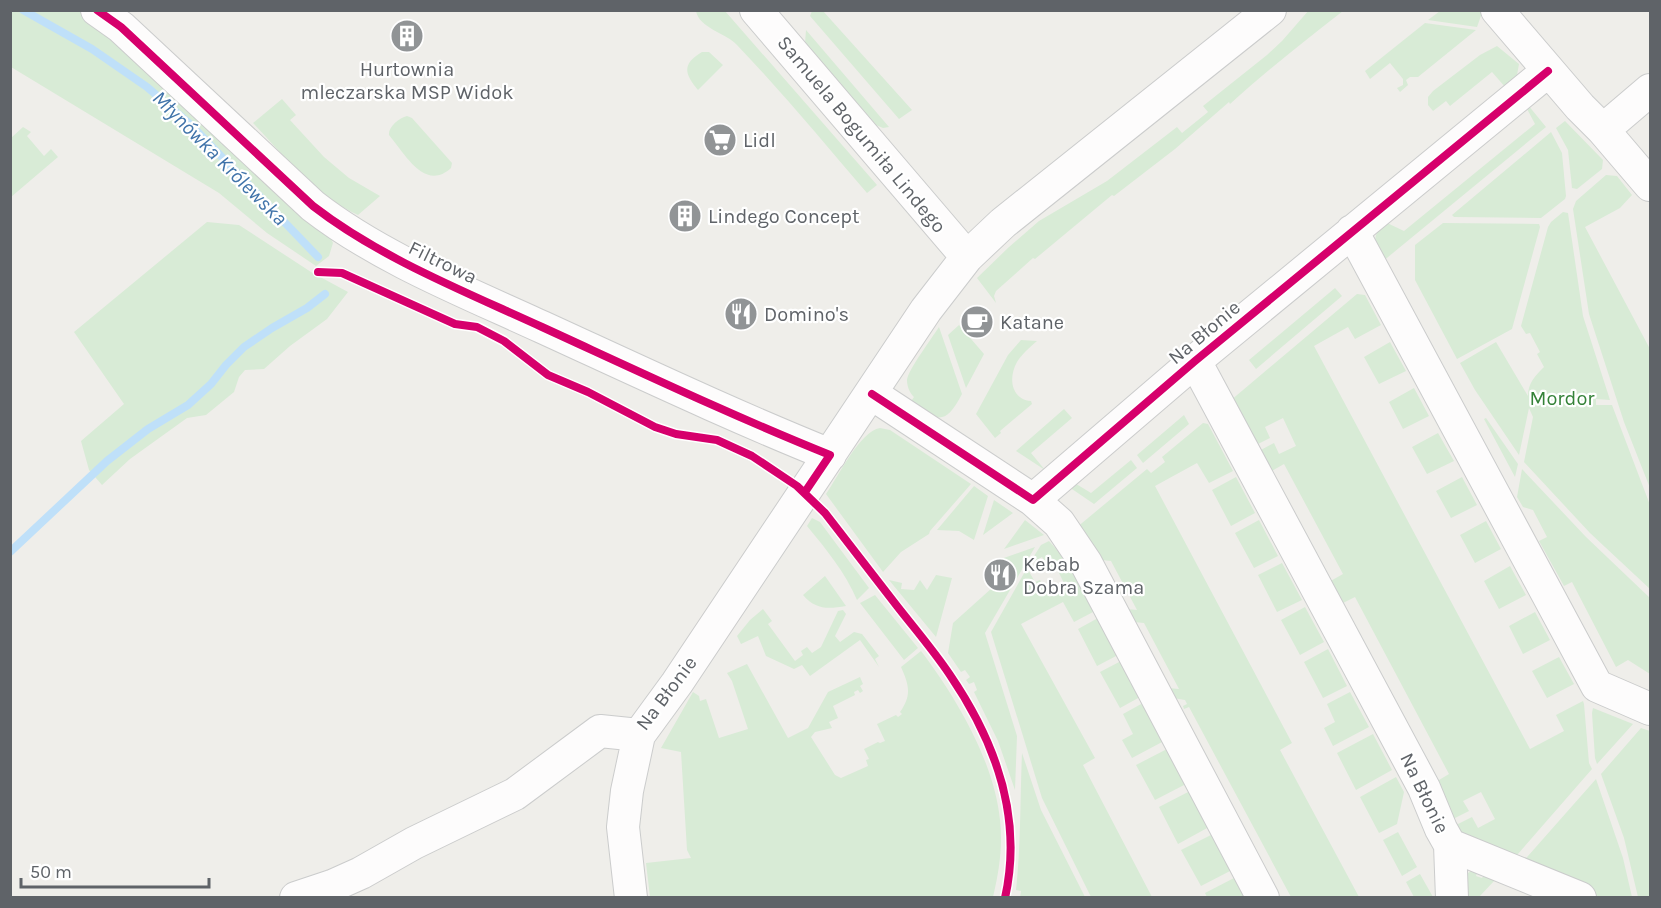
<svg xmlns="http://www.w3.org/2000/svg" width="1661" height="908" font-family="Karla,sans-serif">
<style>
.green{fill:#d8ebd6}
.lines{fill:none;stroke-linecap:round;stroke-linejoin:round}
.stream{stroke:#bfe0f9;stroke-width:8}
.minor-casing{stroke:#cbcccc;stroke-width:34}
.minor{stroke:#fdfcfc;stroke-width:32}
.cycleway-casing{stroke:#fff;stroke-width:11}
.cycleway{stroke:#d6006c;stroke-width:8}
.labels{text-anchor:middle;stroke-width:4.5;stroke-linejoin:round;paint-order:stroke}
.poi-label{font-size:20px;fill:#5f6368;stroke:#fff;text-anchor:start}
.street-label{font-size:20px;fill:#5f6368;stroke:#fff}
.park-label{font-size:20px;fill:#348238;stroke:#fff}
.water-label{font-size:21px;font-style:italic;fill:#4174aa;stroke:#fff}
</style>
<rect width="100%" height="100%" fill="#efeeea"/>
<path class="green" d="M1309 10 1343 11C1306 40 1266 71 1230 104L1229 102 1175 149 1114 196 1112 195 1035 259 1033 258 996 291 994 296 996 303 977 278 1009 247 1039 221 1107 181 1177 127 1182 133 1208 112 1203 106 1267 55 1282 41Z
M1483 10 1477 27 1428 20 1440 11Z
M10 11H81L115 35 328 232 333 243 329 256 316 266 267 233 219 193 11 67Z
M696 11H725L877 185 867 193C824 143 782 92 737 45 726 33 699 28 696 11Z
M812 11H823L912 110 899 119 810 16Z
M1425 23 1476 30 1418 77H1410L1406 80 1408 85 1400 92 1397 88 1403 85V79L1390 63 1370 79 1365 71Z
M806 30 889 127 883 128 876 125 805 43Z
M1497 46 1519 64 1517 75 1506 88 1492 72 1450 106 1446 101 1433 111 1428 105V97L1433 91 1480 55Z
M702 52H709L723 65 698 90C684 73 682 64 702 52Z
M282 99 296 115 290 120 324 157 349 178 380 196 358 215C316 196 284 156 253 123Z
M1528 105 1546 127 1382 262C1375 244 1370 238 1385 222L1404 231 1535 124 1526 107Z
M407 116 412 118 452 163 451 168C425 192 405 154 389 135 388 127 399 118 407 116Z
M1565 121 1603 160 1602 169 1577 189 1572 188 1568 150 1556 128Z
M23 127 31 132 27 136 44 156 51 149 58 157 11 197V138Z
M1551 132 1562 153 1566 196 1565 199 1541 218 1454 217 1452 215Z
M1606 175 1617 176 1632 195 1620 208 1585 227 1650 349V488L1624 422 1589 314 1573 209 1576 201Z
M1563 212 1568 213 1583 316 1610 400 1596 399V405H1612L1650 505V589L1590 533 1524 462 1533 417 1529 408 1519 455 1475 390 1460 363 1496 342 1528 396C1528 383 1535 376 1544 367L1537 354 1540 352 1530 333 1526 334 1521 326 1548 227 1551 222Z
M207 222 239 225 311 272 348 292 327 319 290 346 264 369 245 370 239 377 234 392 206 415 187 418 130 459 102 485 89 470 81 441 124 404 74 332Z
M1443 223 1539 224 1540 227 1512 329 1457 359 1415 280V245Z
M1335 288 1342 296 1256 369 1249 360Z
M1357 294 1365 295 1381 325 1355 339 1348 327 1314 346 1530 749 1564 731 1556 715 1583 701 1584 704 1589 763 1592 769 1511 862 1464 836 1456 825 1472 817 1478 828 1495 819 1481 792 1463 801 1469 811 1453 819 1434 783 1449 774 1355 597 1339 605 1327 583 1343 574 1284 464 1268 473 1257 452 1274 443 1279 454 1296 446 1283 418 1265 427 1270 438 1254 446 1230 401Z
M959 325 984 354 966 388 948 335Z
M939 327 962 394C944 428 938 419 909 404L914 397C910 393 907 387 907 380 908 370 932 338 939 327Z
M1021 340 1037 341C1030 347 1022 354 1017 362 1008 378 1011 399 1031 401L1032 404 1000 431 1001 433 995 438 976 414 1008 355Z
M1390 342 1406 371 1379 384 1364 357Z
M1414 388 1429 416 1403 429 1389 402Z
M1064 409 1072 418 1031 453 1045 470 1016 451Z
M1184 415 1189 424 1143 463 1137 455Z
M1486 418 1518 464 1515 477 1484 419Z
M1203 423 1208 424 1233 471 1209 483 1197 463 1155 486 1292 743 1280 750 1359 897H1291L1189 707 1184 709 1183 706 1187 704 1185 700 1173 698 1168 688 1179 689 1144 623 1134 622 1127 609 1137 610 1111 561 1092 559 1076 528 1147 469 1151 473 1165 462 1162 457Z
M880 428 890 430 971 484 930 531 929 534 901 552 883 572 826 494C838 477 860 431 880 428Z
M1438 433 1454 461 1427 474 1412 447Z
M1131 460 1137 468 1094 504 1069 487 1073 482 1091 493Z
M1522 469 1586 537 1650 598V674L1628 660 1616 667 1572 582 1564 586 1539 541 1547 537 1533 510 1523 507 1517 497Z
M1236 477 1255 513 1231 526 1212 490Z
M1462 477 1477 505 1451 518 1436 491Z
M974 486 988 496 974 540 959 531 937 530Z
M994 500 1013 513 983 535Z
M812 518 820 522 869 588 857 600C845 572 826 549 807 526Z
M1025 520 1044 535 1004 549Z
M1259 520 1278 556 1254 568 1235 533Z
M1486 521 1501 549 1475 563 1460 535Z
M1049 541 1066 560 1049 569 1042 557 1029 564 1041 545Z
M1035 547 985 633 1017 736 1015 790 998 741 974 692 977 690 974 682 969 684 966 680 970 677 965 670 961 672 948 653 953 623 1012 570 1001 559Z
M1282 563 1302 600 1277 612 1258 575Z
M1069 565 1095 611 1074 622 1063 602 1021 624 1095 758 1083 765 1152 897H1091L1042 798 991 632 1027 568 1035 582 1040 580 1047 594 1065 585 1058 571Z
M1510 566 1526 595 1499 609 1484 581Z
M936 575 952 578 936 637 889 580 902 583 901 589 914 590 920 580 927 590Z
M825 576 846 606C828 609 816 610 803 595Z
M875 595 918 648 904 660 860 603Z
M1305 607 1324 642 1300 655 1281 620Z
M763 609 772 621 768 624 795 661 803 655 801 651 807 647 812 653 821 647 838 611 843 610 846 614 835 636 840 642 854 632 862 634 879 656 875 659 879 667 860 640 810 676 802 665 794 669 766 656 758 636 741 644 737 636 750 620Z
M1535 612 1550 640 1523 654 1509 626Z
M1098 618 1118 655 1097 666 1078 629Z
M1328 649 1347 686 1323 698 1304 662Z
M921 651C956 697 994 761 1000 820 1003 846 999 872 993 897H650L646 863 691 858 687 850 681 752 661 748 693 692 699 696 700 701 706 699 719 738 748 729 732 681 727 673 747 664 788 738 808 728 828 692 860 677 863 684 860 686 863 691 860 693 858 690 854 692 855 695 833 706 838 718 829 722 832 728 815 732 811 737 835 775 841 778 868 766 866 760 869 759 864 749 878 742 880 743 885 741 877 724 896 715 898 717 902 714 900 712C912 695 909 685 901 667Z
M1559 657 1574 684 1547 698 1532 671Z
M1121 661 1140 697 1120 708 1100 672Z
M1350 692 1369 727 1333 746 1324 728 1335 722 1327 704Z
M1143 703 1164 741 1132 758 1122 740 1133 734 1123 714Z
M1593 708 1633 724 1597 764 1595 758 1592 713Z
M1641 728 1650 731V897H1638L1624 838 1601 774Z
M1373 734 1392 770 1356 790 1337 753Z
M1167 749 1186 784 1155 800 1136 765Z
M1022 753 1041 810 1085 897H1020L1021 891 1016 890C1021 845 1020 799 1022 753Z
M1396 777 1404 792 1397 824 1379 833 1360 797Z
M1596 779 1623 858 1632 897H1600L1520 865Z
M1190 791 1209 827 1178 844 1159 807Z
M1398 832 1417 867 1402 876 1383 840Z
M1213 834 1232 870 1201 886 1181 850Z
M1471 871 1477 873 1476 876 1482 878 1484 875 1495 880 1479 897H1460L1462 877Z
M1420 874 1433 897H1414L1406 882Z
M1236 877 1247 897H1207L1205 893Z"/>
<g class="lines">
<path class="stream" d="M23 10 92 49 147 87 191 125 318 257
M10 552 107 461 148 429 188 405 211 384 226 365 244 347 272 328 307 308 325 294"/>
<g class="minor-casing">
<path id="minor" d="M97 10 121 27 313 206C380 258 466 292 542 327 638 371 733 416 830 455
M756 10 967 257
M1497 10 1580 107 1603 130 1650 90
M1603 130 1650 185
M1352 231 1597 686 1650 709
M1195 361 1424 788 1441 829 1450 845 1452 898
M872 394 1033 500 1195 361 1548 71
M1033 500 1059 523 1086 563 1263 898
M1450 845 1580 898
M296 898 332 886 361 873 414 843 515 794 600 731 639 735
M631 898 623 827 627 791 639 735 677 683 926 310 967 257 1003 223 1270 10"/>
</g>
<use href="#minor" class="minor"/>
<g class="cycleway-casing">
<path id="cycleway" d="M97 10 121 27 313 206C380 258 466 292 542 327 638 371 733 416 830 455L805 492
M318 272 342 273 455 324 477 327 504 341 548 375 588 392 655 427 676 434 717 440 752 456 797 486 825 513C849 544 873 575 897 606 915 629 934 651 950 675 995 741 1023 818 1005 898
M872 394 1033 500 1195 361 1548 71"/>
</g>
<use href="#cycleway" class="cycleway"/>
</g>
<defs>
<g id="building-disc" transform="scale(1.725)"><circle r="9.5" fill="#919496" stroke="#fff"/><path d="M-4-6H4V6H1V3H-1V6H-4ZM-2.5-4.3h1.7v1.8h-1.7ZM.8-4.3h1.7v1.8H.8ZM-2.5-1h1.7V.8h-1.7ZM.8-1h1.7V.8H.8Z" fill="#fff"/></g>
<g id="supermarket-disc" transform="scale(1.725)"><circle r="9.5" fill="#919496" stroke="#fff"/><path d="M-6-5.5h2.5l.6 2H6L4.5 2H-2.5L-4.4-4H-6ZM-1.5 3.2a1.3 1.3 0 1 0 .1 0ZM3 3.2a1.3 1.3 0 1 0 .1 0Z" fill="#fff"/></g>
<g id="restaurant-disc" transform="scale(1.725)"><circle r="9.5" fill="#919496" stroke="#fff"/><path d="M-5-6h1v4h1v-4h1v4h1v-4h1v5L-1.5 .5V6h-2V.5L-5-1ZM5-6V6H3V1.5H1.5Q1.5-4 5-6Z" fill="#fff"/></g>
<g id="cafe-disc" transform="scale(1.725)"><circle r="9.5" fill="#919496" stroke="#fff"/><path d="M-5.5-4.5H6V0H3Q3 3.5 0 3.5H-2.5Q-5.5 3.5-5.5 0ZM3-3.2v2h1.7v-2ZM-6 4.5H4V6H-6Z" fill="#fff"/></g>
</defs>
<g fill-rule="evenodd">
<use href="#building-disc" x="407" y="36"/>
<use href="#supermarket-disc" x="720" y="140"/>
<use href="#building-disc" x="685" y="216"/>
<use href="#restaurant-disc" x="741" y="314"/>
<use href="#cafe-disc" x="977" y="322"/>
<use href="#restaurant-disc" x="1000" y="575"/>
</g>
<g class="labels">
<g class="poi-label">
<text x="407" y="76" text-anchor="middle">Hurtownia<tspan x="407" dy="23">mleczarska MSP Widok</tspan></text>
<text x="743" y="147">Lidl</text>
<text x="708" y="223">Lindego Concept</text>
<text x="764" y="321">Domino's</text>
<text x="1000" y="329">Katane</text>
<text x="1023" y="571">Kebab<tspan x="1023" dy="23">Dobra Szama</tspan></text>
</g>
<g class="street-label">
<text transform="translate(862 134) rotate(50)" y="7">Samuela Bogumiła Lindego</text>
<text transform="translate(443 262) rotate(26)" y="7">Filtrowa</text>
<text transform="translate(1204 332) rotate(-40)" y="7">Na Błonie</text>
<text transform="translate(666 693) rotate(-53)" y="7">Na Błonie</text>
<text transform="translate(1425 793) rotate(64)" y="7">Na Błonie</text>
</g>
<g class="park-label">
<text x="1562" y="405">Mordor</text>
</g>
<g class="water-label">
<text transform="translate(220 158) rotate(45)" y="7">Młynówka Królewska</text>
</g>
</g>
<rect width="1661" height="908" fill="none" stroke="#5f6368" stroke-width="24"/>
<path d="M21 878v9h188v-9" fill="none" stroke="#5f6368" stroke-width="3"/>
<text x="30" y="878" font-size="18" fill="#5f6368" stroke="#ffffff" stroke-width="4.5" paint-order="stroke">50 m</text>
</svg>
